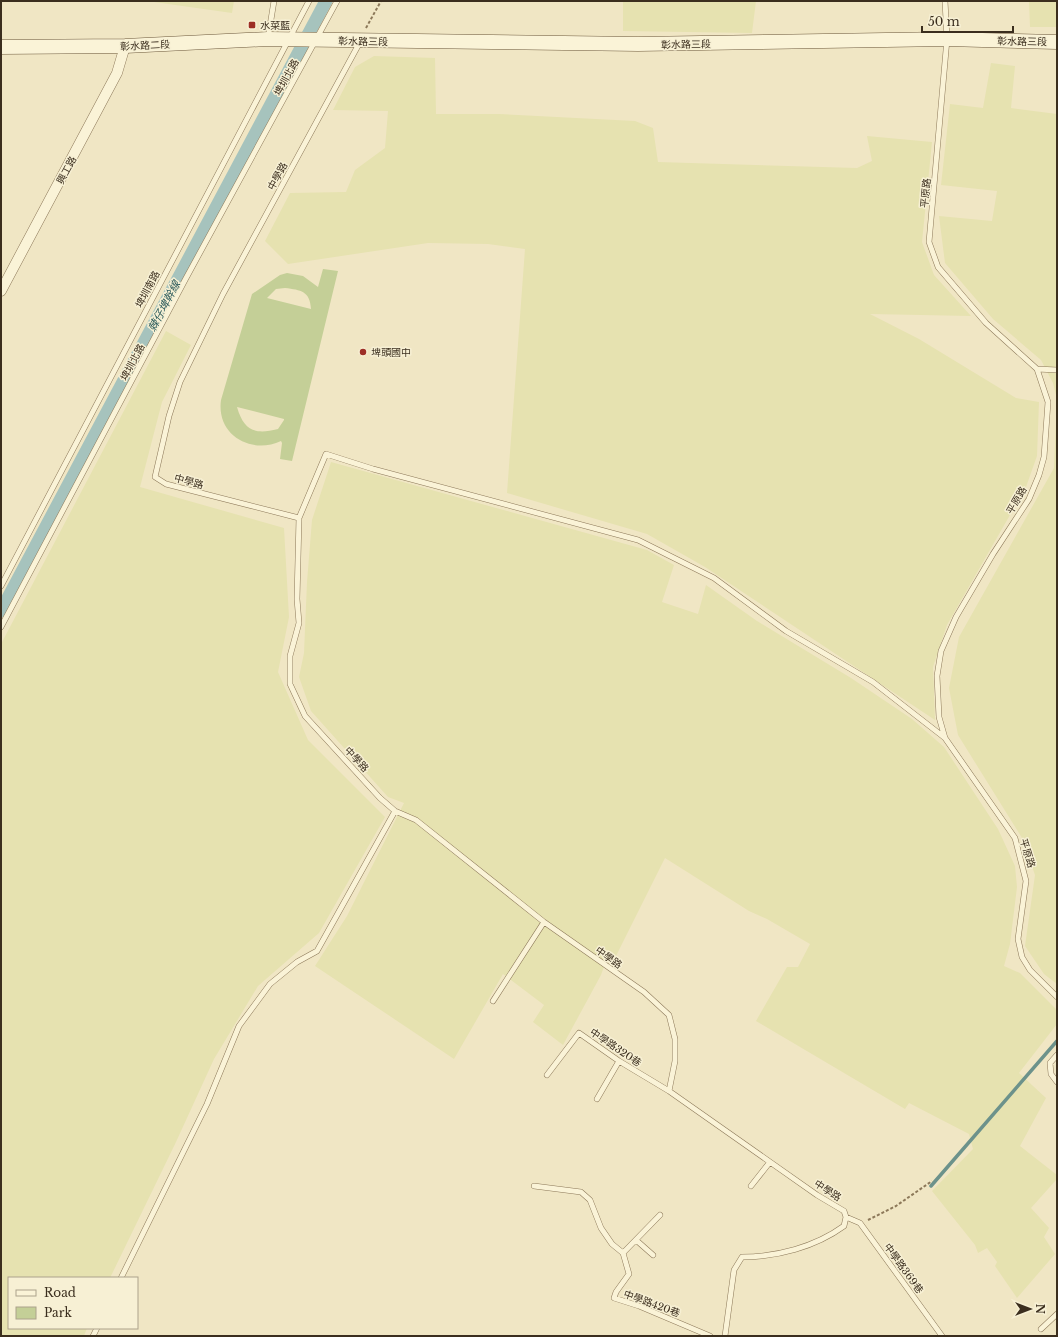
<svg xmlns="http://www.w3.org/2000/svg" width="1058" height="1337" font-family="'Libre Baskerville','Noto Sans TC',serif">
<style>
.farmland{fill:#e6e2b0}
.green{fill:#c4cf97;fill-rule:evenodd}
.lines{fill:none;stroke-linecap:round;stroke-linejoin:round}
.stream{stroke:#6c928b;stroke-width:3.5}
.canal{stroke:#a6c3bd;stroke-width:13}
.lane-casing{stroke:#8c7859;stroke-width:6}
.street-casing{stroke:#8c7859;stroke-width:11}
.secondary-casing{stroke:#6d593c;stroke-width:15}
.path{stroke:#8c7859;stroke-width:2;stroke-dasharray:3 2;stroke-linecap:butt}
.lane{stroke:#faf3d7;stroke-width:5}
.street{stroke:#faf3d7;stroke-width:10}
.secondary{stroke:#faf3d7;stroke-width:14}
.poi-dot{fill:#9d2f26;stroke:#f7f0d4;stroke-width:1.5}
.labels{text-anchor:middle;stroke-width:3;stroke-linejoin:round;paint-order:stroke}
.poi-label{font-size:10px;fill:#3b2e1e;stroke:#f7f0d4;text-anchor:start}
.street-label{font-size:10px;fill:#3b2e1e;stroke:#f7f0d4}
.water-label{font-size:11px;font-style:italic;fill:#2c5b5b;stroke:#f7f0d4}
</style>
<rect width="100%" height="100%" fill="#f0e6c4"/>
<path class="farmland" d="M147 1H234L232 13Z
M623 1H756L752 33 623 31Z
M1029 1H1057V27H1030Z
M374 56 435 58 436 114H499L635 121 653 128 658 162 857 168 872 161 867 136 932 142 922 242 934 275 971 316 870 314 919 339 1016 398 1039 402 1037 456 1026 487 947 625 933 667 935 720 705 567 647 534 507 493 525 249 488 244 428 243 288 264 265 241 290 193 346 192 355 170 385 148 388 111 333 110 355 67Z
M991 63 1015 66 1011 108 1057 114V984L1044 974 1025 946 1035 875 1022 838 958 735 949 688 959 637 1054 468 1057 399 1053 383 1041 360 993 319 945 263 939 216 992 221 997 191 941 185 950 104 983 108Z
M166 331 191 345 162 402 140 487 284 528 289 617 278 672 308 740 385 817 319 933 258 986 214 1059 176 1142 110 1278H9V1328H87L84 1336H1V644Z
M331 462 647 550 674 565 662 602 698 614 706 585 757 621 851 678 912 719 944 747 998 829 1015 866 1017 887 1010 944 1004 966 1020 973 1057 1010V1024L1019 1073 1046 1098 1020 1146 1057 1175V1179L1031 1208 1049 1228 1044 1237 1055 1254 1017 1298 995 1266 997 1262 987 1248 978 1253 975 1245 932 1191 973 1149 969 1134 909 1103 905 1109 756 1021 787 967H798L810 944 767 919 749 911 665 858 613 962 608 955 601 975 563 1045 533 1022 544 1005 503 974 454 1059 315 966 347 916 404 803 388 797 311 711 299 677 304 653 307 582 312 520Z"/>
<path class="green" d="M323 269 338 271 292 461 280 459 282 443 281 441C251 455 216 435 221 400L252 294 280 275 287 273 303 276 318 287ZM285 288C301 290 310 291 311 309L267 298 276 289ZM237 407 284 419V420L278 429C255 435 244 431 237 407Z"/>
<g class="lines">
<path class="stream" d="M931 1186 1057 1041"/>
<path class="canal" d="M1 611 326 1"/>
<g class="lane-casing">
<path id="lane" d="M945 1 947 39 929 242 938 267 986 323 1037 369 1048 402 1044 457 1039 475 1029 499 993 554 956 617 941 651 937 676 939 717 945 738 1015 838 1026 881 1018 939 1022 957 1030 970 1057 997
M268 38 274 1
M360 42 223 294 180 382 169 416 155 477 166 484 299 518 297 599 299 623 290 656V684L305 716 380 798 395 811 416 820 544 922 644 992 669 1015 675 1039V1061L669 1091 817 1195 844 1211 846 1217 844 1226C815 1247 777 1257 742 1257L734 1270 725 1336
M1037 369 1057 370
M299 518 326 454 373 469 638 540 714 578 786 631 873 682 945 738
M1 586 309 1
M1 627 185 280 337 1
M493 1001 544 922
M1057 1055 1050 1063 1051 1074 1057 1082
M547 1075 579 1033 619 1061 669 1091
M597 1099 619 1061
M534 1186 581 1192 590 1200 601 1228 612 1244 623 1253 629 1274 616 1292 614 1298 639 1306 710 1336
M751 1186 770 1162
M846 1217 860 1223 942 1336
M636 1240 653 1255
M623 1253 660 1215
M121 1278 207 1104 239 1026 270 984 297 962 317 951 395 811
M1041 1329 1057 1314
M93 1336 97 1328"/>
</g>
<g class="street-casing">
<path id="street" d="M1 291 117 73 125 46"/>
</g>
<g class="secondary-casing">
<path id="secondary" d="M1 47 125 46 268 39 638 44 947 39 1057 42"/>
</g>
<path class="path" d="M366 28 381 1
M868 1220 896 1206 932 1181"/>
<use href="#lane" class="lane"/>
<use href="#street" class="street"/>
<use href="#secondary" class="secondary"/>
</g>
<g class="poi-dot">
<rect x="248" y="21" width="8" height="8" rx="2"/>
<circle cx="363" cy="352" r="4"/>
</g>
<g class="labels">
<g class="poi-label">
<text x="260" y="29">水菜藍</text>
<text x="371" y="356">埤頭國中</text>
</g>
<g class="street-label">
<text transform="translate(363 41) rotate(1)" y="4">彰水路三段</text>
<text transform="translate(1022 41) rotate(1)" y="4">彰水路三段</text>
<text transform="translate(686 44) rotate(-1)" y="4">彰水路三段</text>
<text transform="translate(145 45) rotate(-3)" y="4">彰水路二段</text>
<text transform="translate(286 77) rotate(-61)" y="4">埤圳北路</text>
<text transform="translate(66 170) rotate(-62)" y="4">興工路</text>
<text transform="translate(277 176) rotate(-62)" y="4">中學路</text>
<text transform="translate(925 193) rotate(-84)" y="4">平原路</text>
<text transform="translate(147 289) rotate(-62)" y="4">埤圳南路</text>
<text transform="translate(132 362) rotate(-62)" y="4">埤圳北路</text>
<text transform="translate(189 481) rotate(15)" y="4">中學路</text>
<text transform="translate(1016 500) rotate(-60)" y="4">平原路</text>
<text transform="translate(357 759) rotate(47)" y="4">中學路</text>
<text transform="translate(1028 853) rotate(73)" y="4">平原路</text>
<text transform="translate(609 957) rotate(35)" y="4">中學路</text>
<text transform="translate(616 1047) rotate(34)" y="4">中學路320巷</text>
<text transform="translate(828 1190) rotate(33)" y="4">中學路</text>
<text transform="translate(904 1268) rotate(54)" y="4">中學路369巷</text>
<text transform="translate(652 1303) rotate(20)" y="4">中學路420巷</text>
</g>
<g class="water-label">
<text transform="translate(164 306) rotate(-62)" y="4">棘仔埤幹線</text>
</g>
</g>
<rect width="1058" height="1337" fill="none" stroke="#3b2e1e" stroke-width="4"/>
<rect x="8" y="1277" width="130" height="52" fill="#f7f0d4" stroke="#aca28b"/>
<rect x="16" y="1290" width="20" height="6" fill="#faf3d7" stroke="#aca28b"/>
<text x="44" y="1297" font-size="12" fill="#3b2e1e">Road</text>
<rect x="16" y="1307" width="20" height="12" fill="#c4cf97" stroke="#aca28b"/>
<text x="44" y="1317" font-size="12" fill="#3b2e1e">Park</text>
<g transform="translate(1030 1309) rotate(90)" stroke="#f7f0d4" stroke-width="3" paint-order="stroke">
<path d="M0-3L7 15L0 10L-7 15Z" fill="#3b2e1e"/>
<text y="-6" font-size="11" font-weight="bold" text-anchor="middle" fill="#3b2e1e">N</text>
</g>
<path d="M922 26v6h91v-6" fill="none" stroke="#3b2e1e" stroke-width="2"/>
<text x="928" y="26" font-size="12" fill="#3b2e1e" stroke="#f7f0d4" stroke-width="3" paint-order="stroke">50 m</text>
</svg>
